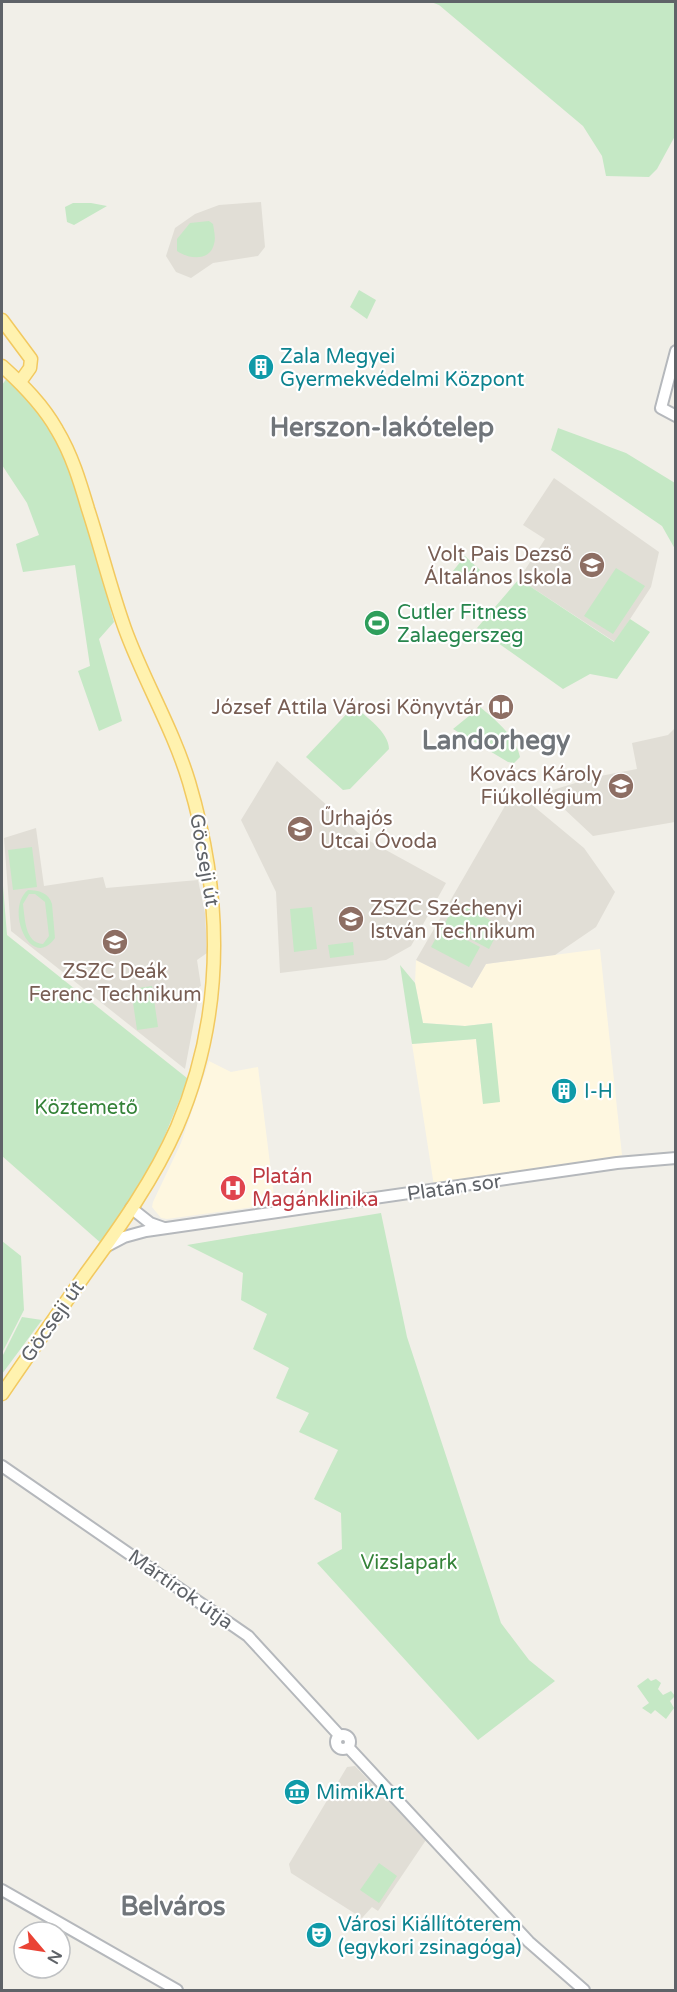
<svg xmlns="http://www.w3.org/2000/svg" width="677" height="1992" font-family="'Varela Round',sans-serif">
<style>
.commercial{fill:#fef7e0}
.education{fill:#e1ded6}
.green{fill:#c5e8c5;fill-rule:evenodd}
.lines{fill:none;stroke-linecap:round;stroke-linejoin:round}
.minor-casing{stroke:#b5b8bc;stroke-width:14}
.major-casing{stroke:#f2c960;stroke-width:15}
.minor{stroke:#fff;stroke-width:10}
.major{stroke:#fff2af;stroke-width:12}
.labels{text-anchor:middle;stroke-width:4.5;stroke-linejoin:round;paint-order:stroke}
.culture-label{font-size:20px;fill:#0d838f;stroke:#fff;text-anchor:start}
.education-label{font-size:20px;fill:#785e54;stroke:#fff;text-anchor:end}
.leisure-label{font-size:20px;fill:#27864d;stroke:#fff;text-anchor:start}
.street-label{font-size:20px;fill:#5f6368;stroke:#fff}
.park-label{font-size:20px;fill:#348238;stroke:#fff}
.health-label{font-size:20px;fill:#be3a42;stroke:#fff;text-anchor:start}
.district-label{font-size:26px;font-weight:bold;fill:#70757a;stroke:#fff}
</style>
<rect width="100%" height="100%" fill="#f1efe8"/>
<path class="commercial" d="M600 949 622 1155 523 1175 434 1186 412 1044 476 1039 483 1104 492 1023 465 1026 423 1023 415 983 416 960 472 988 486 964Z
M209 1061 231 1072 258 1067 275 1204 167 1219 161 1218 152 1207 153 1202 181 1143Z"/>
<path class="education" d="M261 202 265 247 258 256 213 263 191 278 176 272 166 256 175 228 195 214 219 205Z
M554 478 659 552 651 587 615 642 519 579 545 539 523 525Z
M675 728V822L593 836 546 792 595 777 637 769 632 743 668 735Z
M277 761 364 838 446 883 411 946 386 960 280 973 276 892 241 820Z
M513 792 525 799 584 848 615 892 596 927 555 955 486 964 472 988 416 960Z
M36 828 44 886 103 877 106 888 198 880 205 913 207 953 197 960 201 986 199 987V995L185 1069 11 931 4 838Z
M355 1766 426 1840 378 1911 372 1907 362 1918 291 1873 289 1864 347 1767Z"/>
<path class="green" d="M431 2H675V136L657 169 649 177 606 176 602 156 583 126 439 5Z
M73 203H91L107 206 74 225 67 222 65 207Z
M209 221 213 224C214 231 216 238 214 244 210 262 188 259 177 251V239L190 223Z
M359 290 376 300 367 319 350 307Z
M7 378 34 403 70 461 114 622 99 639 122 721 99 731 78 671 90 666 75 565 23 572 16 544 39 535 27 503 2 465V385Z
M558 428 626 453 675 483V549L662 526 551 450Z
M465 556 480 570 467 586 453 571Z
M616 568 645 586 613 634 584 616Z
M519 579 614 642 630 619 650 632 617 679 590 674 563 689 477 628Z
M354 706C366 717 389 732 389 749L350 789 343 790 306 757Z
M480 707C496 720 516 737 520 757L514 763 508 762 453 729Z
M32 847 37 887 13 890 8 850Z
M3 886 7 935 187 1078V1082L163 1140 140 1185 102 1244 2 1156V887Z
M28 890C39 890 49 893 52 904L55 938C31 972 4 909 28 890ZM29 894H35L45 902 49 936 43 944C25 943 25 919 23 904Z
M456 902 501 926 489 949 444 925Z
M312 907 317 949 294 952 290 909Z
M442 927 480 947 469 967 431 947Z
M353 942 354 955 330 958 328 945Z
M400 965 415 983 423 1023 465 1026 492 1023 500 1102 483 1104 476 1039 412 1044Z
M152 986 158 1027 137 1030 131 989Z
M381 1213 407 1337 501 1623 529 1660 555 1681 478 1740 317 1563 342 1549 341 1513 314 1499 338 1450 299 1432 309 1413 276 1398 289 1368 253 1349 267 1314 241 1300 243 1273 187 1245Z
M2 1241 21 1256 24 1310 2 1353Z
M22 1317 42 1320 2 1374V1357Z
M648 1678 651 1681 656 1679 661 1683 658 1689 663 1695 671 1691 675 1696 670 1701 674 1708 666 1719 655 1710 651 1714 642 1708 649 1703 637 1686Z
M379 1863 397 1876 379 1903 360 1890Z"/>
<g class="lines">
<g class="minor-casing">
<path id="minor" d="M676 351 661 408 676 416
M131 1208 150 1223 164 1228
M105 1247 124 1237 146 1231 617 1163 676 1158
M2 1466 248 1636 339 1735
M336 1742a7 7 0 1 1 14 0a7 7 0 1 1-14 0Z
M348 1747 529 1942 584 1990
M2 1890 177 1990"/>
</g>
<g class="major-casing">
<path id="major" d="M2 320 31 359 30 368 20 382
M2 366C23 385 43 405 57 430 72 455 80 482 88 509 101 549 111 590 125 629 144 681 173 729 189 782 223 897 225 1015 177 1127 154 1179 120 1227 87 1272 58 1313 30 1353 2 1394"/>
</g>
<use href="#minor" class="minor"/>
<use href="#major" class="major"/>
</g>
<defs>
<g id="building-disc" transform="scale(1.35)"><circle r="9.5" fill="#0f9aa8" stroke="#fff"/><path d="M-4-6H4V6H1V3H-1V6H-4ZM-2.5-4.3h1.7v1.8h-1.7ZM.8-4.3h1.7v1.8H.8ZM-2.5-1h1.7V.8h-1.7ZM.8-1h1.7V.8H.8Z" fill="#fff"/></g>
<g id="school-disc" transform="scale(1.35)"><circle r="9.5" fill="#8d6e63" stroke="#fff"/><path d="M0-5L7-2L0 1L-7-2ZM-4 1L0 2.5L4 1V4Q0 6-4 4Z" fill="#fff"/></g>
<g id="stadium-disc" transform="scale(1.35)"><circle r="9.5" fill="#2e9e5b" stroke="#fff"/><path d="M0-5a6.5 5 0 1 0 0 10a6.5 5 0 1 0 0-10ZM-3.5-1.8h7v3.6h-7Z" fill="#fff"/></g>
<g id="library-disc" transform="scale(1.35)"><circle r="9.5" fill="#8d6e63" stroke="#fff"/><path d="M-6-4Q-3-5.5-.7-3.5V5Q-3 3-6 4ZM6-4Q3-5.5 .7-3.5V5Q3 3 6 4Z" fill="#fff"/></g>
<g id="hospital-disc" transform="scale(1.35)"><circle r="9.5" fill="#e0444e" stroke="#fff"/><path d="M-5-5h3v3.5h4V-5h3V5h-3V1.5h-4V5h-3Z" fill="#fff"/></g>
<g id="museum-disc" transform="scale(1.35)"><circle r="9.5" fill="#0f9aa8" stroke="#fff"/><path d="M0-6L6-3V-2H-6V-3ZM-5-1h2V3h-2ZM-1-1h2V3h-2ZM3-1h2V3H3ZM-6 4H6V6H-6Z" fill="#fff"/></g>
<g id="theatre-disc" transform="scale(1.35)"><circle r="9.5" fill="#0f9aa8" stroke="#fff"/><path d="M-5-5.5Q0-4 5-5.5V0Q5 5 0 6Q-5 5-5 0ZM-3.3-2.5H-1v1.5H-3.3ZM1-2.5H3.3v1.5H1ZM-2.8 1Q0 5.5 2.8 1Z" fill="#fff"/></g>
</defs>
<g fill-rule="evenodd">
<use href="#building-disc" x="261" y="367"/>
<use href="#school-disc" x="592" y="565"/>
<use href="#stadium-disc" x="377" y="623"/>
<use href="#library-disc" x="501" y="707"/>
<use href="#school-disc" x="621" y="786"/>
<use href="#school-disc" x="300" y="829"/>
<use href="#school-disc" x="351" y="919"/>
<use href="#school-disc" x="115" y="942"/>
<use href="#building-disc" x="564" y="1091"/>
<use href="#hospital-disc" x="233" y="1188"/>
<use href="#museum-disc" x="297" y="1792"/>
<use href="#theatre-disc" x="319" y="1935"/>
</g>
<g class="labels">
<g class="culture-label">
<text x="280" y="363">Zala Megyei<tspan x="280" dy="23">Gyermekvédelmi Központ</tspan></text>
<text x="584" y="1098">I-H</text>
<text x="316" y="1799">MimikArt</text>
<text x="338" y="1931">Városi Kiállítóterem<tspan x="338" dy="23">(egykori zsinagóga)</tspan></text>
</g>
<g class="education-label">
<text x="572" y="561">Volt Pais Dezső<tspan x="572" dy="23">Általános Iskola</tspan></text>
<text x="482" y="714">József Attila Városi Könyvtár</text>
<text x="602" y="781">Kovács Károly<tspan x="602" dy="23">Fiúkollégium</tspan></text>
<text x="320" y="825" text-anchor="start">Űrhajós<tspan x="320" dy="23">Utcai Óvoda</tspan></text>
<text x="370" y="915" text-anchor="start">ZSZC Széchenyi<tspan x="370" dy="23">István Technikum</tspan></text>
<text x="115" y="978" text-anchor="middle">ZSZC Deák<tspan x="115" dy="23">Ferenc Technikum</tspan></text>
</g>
<g class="leisure-label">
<text x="397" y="619">Cutler Fitness<tspan x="397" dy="23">Zalaegerszeg</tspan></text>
</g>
<g class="street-label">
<text transform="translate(205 860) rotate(80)" y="7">Göcseji út</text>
<text transform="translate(454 1187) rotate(-8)" y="7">Platán sor</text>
<text transform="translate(52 1321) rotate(-55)" y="7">Göcseji út</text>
<text transform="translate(181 1589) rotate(35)" y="7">Mártírok útja</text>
</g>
<g class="park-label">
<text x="86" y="1114">Köztemető</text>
<text x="409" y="1569">Vizslapark</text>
</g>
<g class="health-label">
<text x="252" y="1183">Platán<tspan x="252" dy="23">Magánklinika</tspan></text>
</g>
<g class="district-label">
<text x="382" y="436">Herszon-lakótelep</text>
<text x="496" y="749">Landorhegy</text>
<text x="173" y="1915">Belváros</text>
</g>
</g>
<rect width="677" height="1992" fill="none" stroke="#5f6368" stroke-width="6"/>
<g transform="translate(42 1950) rotate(119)"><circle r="28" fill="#ffffff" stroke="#bfc1c3" stroke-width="1.5"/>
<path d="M0-4.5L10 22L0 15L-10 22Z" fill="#ea4335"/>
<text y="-9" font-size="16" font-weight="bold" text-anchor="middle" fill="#5f6368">N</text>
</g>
</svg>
